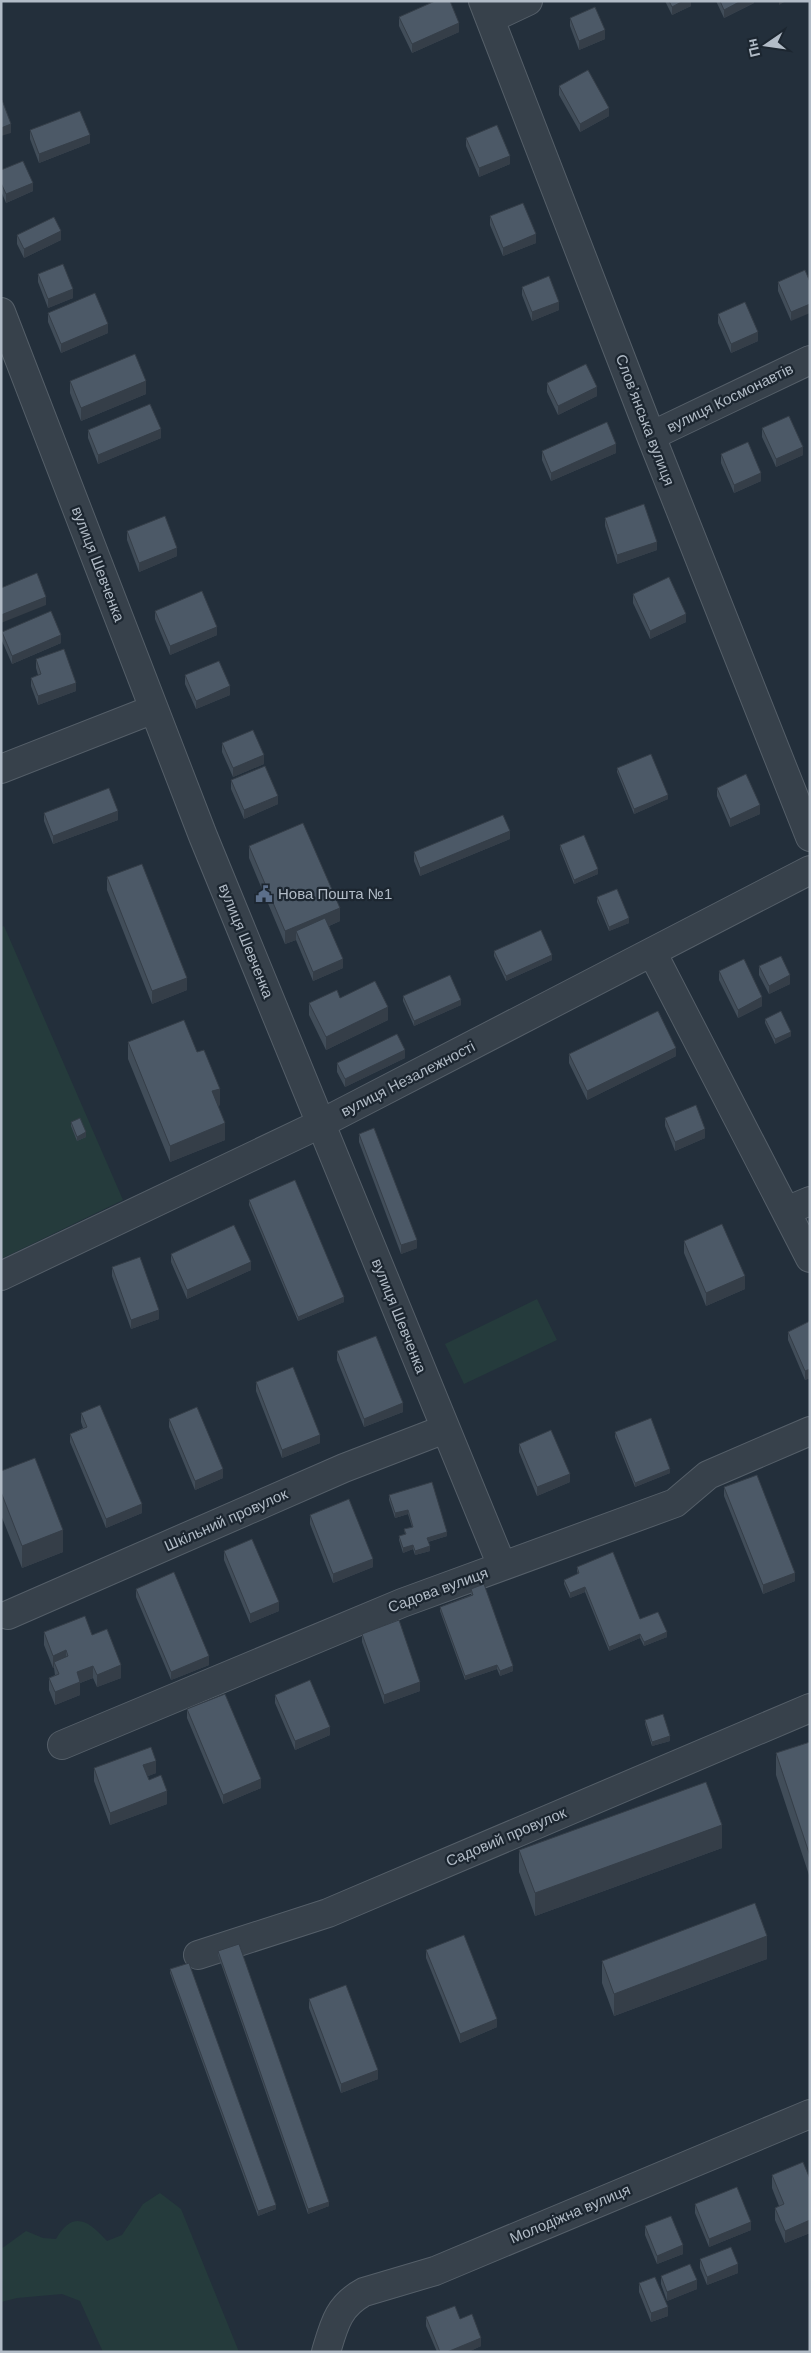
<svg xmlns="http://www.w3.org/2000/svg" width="811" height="2353" font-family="Helvetica,sans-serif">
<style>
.green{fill:#253b3c}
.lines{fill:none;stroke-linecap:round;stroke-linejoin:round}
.minor-casing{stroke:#555f69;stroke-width:30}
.minor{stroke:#37414b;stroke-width:28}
.wall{fill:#414d59}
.shaded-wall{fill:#353e48}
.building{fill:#4c5967;stroke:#353e48}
.labels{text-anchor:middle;stroke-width:4.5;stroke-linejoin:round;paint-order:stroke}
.street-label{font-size:15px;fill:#b2bcc7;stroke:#1c2630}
.poi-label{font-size:15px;fill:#b2bcc7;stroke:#1c2630;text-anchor:start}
</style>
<rect width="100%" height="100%" fill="#232f3b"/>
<path class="green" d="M4 926 123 1200 1 1259V927Z
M537 1299 557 1340 464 1384 445 1344Z
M160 2193 181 2209 239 2352H103L80 2301 62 2294 17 2298 1 2302V2249L26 2231 43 2238 56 2239C73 2209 89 2221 107 2241L122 2235 143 2204Z"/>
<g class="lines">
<g class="minor-casing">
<path id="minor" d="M483 1 651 436 810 837
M490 19 528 1
M1 312 203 836 502 1566
M651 436 810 360
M1 769 154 709
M652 952 810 1258
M786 1211 810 1201
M1 1276 320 1124 810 870
M8 1615 344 1468 445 1429
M62 1745 402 1603 675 1503 708 1475 810 1431
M198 1955 328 1913 810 1708
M326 2352C334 2325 338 2306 364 2292L435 2271 810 2114"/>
</g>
<use href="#minor" class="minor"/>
</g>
<path class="wall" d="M665 1H691V6L672 15Z
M716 1H754V3L724 18Z
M399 17 459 32 412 53 399 26Z
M570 18 605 39 579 50 570 26Z
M559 86 609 116 580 132 559 95Z
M30 130 90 143 39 163 30 139Z
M466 138 510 164 479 177 466 146Z
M1 170 33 191 6 203 1 191Z
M490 216 536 243 503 256 490 225Z
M17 235 61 240 24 258 17 244Z
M805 270 791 321 778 291V282Z
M38 274 73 298 48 308 38 282Z
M522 287 559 310 532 321 522 295Z
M48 313 108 333 61 353 48 322Z
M718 314 758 341 731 353 718 323Z
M70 381 146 394 81 421 70 393Z
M547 383 597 396 558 415 547 392Z
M762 428 803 455 776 467 762 437Z
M88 430 161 438 98 464 88 438Z
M542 451 616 453 551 481 542 460Z
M721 454 761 481 734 493 721 463Z
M605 518 657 550 617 564 605 526Z
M127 531 177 556 139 572 127 540Z
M633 594 686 622 650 639 633 603Z
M155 611 217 635 170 655 155 619Z
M2 632 61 643 12 664 2 641Z
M36 659 76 691 38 705 31 686V678L38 675 36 668Z
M185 675 230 695 196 709 185 684Z
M222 743 264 764 233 777 222 752Z
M617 768 668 799 634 814 617 772Z
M231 780 278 804 244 819 231 789Z
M717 788 760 814 730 827 717 796Z
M44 813 118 820 53 844 44 821Z
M510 839 420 876 414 861V852Z
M560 845 598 874 574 884 560 849Z
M249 846 340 921 329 926 343 968 313 981 296 940 285 944 249 858Z
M107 877 187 990 152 1004 107 890Z
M597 897 629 923 609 931 597 902Z
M494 951 552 960 506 981 494 956Z
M759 966 790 984 769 994 759 975Z
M719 971 762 1006 738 1018 719 980Z
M403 996 461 1005 414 1026 403 1001Z
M340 998 388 1020 326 1050 309 1015V1003Z
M765 1019 791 1036 775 1044 765 1023Z
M128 1042 197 1052 220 1105 218 1106 225 1140 170 1162 128 1059Z
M569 1054 676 1056 587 1100 569 1063Z
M405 1058 345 1087 337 1072V1063Z
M665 1118 705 1138 675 1151 665 1126Z
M71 1122 86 1137 77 1141 71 1126Z
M359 1134 417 1248 401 1254 359 1142Z
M249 1200 344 1302 298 1321 249 1205Z
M684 1241 745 1289 706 1306 684 1253Z
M171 1254 251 1270 187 1299 171 1262Z
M112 1267 159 1319 131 1329 112 1276Z
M810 1321V1378L805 1380 788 1340V1332Z
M337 1351 403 1412 364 1427 337 1360Z
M256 1382 320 1443 282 1458 256 1391Z
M81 1413 142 1513 106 1528 70 1442V1434L83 1428 81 1422Z
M169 1419 223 1478 195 1490 169 1427Z
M615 1432 670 1473 635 1487 615 1437Z
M519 1444 570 1482 537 1496 519 1452Z
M1 1471 63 1552 22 1568 1 1515Z
M724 1487 795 1581 763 1594 724 1496Z
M389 1495 447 1536 428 1542 430 1551 415 1555 413 1549 403 1553 399 1540V1536L405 1534 404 1529 412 1527 408 1514 395 1518 389 1500Z
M310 1515 373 1567 333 1583 310 1524Z
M224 1551 279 1611 250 1623 224 1560Z
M577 1567 640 1619 667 1637 644 1646 640 1638 609 1651 585 1592 570 1598 564 1584V1580L578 1574 577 1571Z
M136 1589 209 1665 171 1680 136 1597Z
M471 1589 513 1671 500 1676 497 1669 465 1680 440 1611V1607L471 1595Z
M44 1632 92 1635 121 1678 97 1687 93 1678 80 1683V1695L55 1705 49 1690V1678L55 1675 54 1668H53L44 1645Z
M362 1634 420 1691 384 1704 362 1642Z
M275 1695 330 1735 295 1750 275 1703Z
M187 1709 261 1788 223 1804 187 1718Z
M645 1720 670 1741 652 1746 645 1724Z
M810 1742V1878L776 1775V1753Z
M94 1768 156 1773 148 1776 149 1780 167 1804 110 1825 94 1781Z
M722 1848 535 1916 519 1872V1850Z
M426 1950 497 2027 460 2043 426 1958Z
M218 1951 329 2206 308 2214 218 1955Z
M767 1959 614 2016 602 1983V1961Z
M170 1969 276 2209 258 2216 170 1973Z
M309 1999 378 2079 341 2093 309 2008Z
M809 2150H810V2166L809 2163Z
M772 2175 810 2179V2233L785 2243 775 2220V2208L779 2206 772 2188Z
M695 2204 751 2230 709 2247 695 2213Z
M645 2226 683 2254 657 2264 645 2235Z
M700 2259 738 2273 707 2285 700 2268Z
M661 2276 697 2289 667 2301 661 2284Z
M639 2283 668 2316 651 2322 639 2292Z
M426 2317 460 2319 481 2346 468 2352H437L426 2326Z"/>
<path class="shaded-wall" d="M683 1H691V6L672 15V7Z
M741 1H754V3L724 18V10Z
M779 1H786L779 5Z
M459 23V32L412 53V44Z
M605 30V39L579 50V41Z
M609 108V116L580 132V124Z
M11 124V133L1 136V128Z
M90 135V143L39 163V154Z
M510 156V164L479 177V168Z
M33 183V191L6 203V194Z
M61 231V240L24 258V249Z
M536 234V243L503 256V248Z
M73 289V298L48 308V299Z
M559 302V310L532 321V312Z
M810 304V313L791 321V312Z
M108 324V333L61 353V344Z
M758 332V341L731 353V344Z
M146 381V394L81 421V408Z
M597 387V396L558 415V406Z
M161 429V438L98 464V455Z
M616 444V453L551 481V473Z
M803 447V455L776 467V459Z
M761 473V481L734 493V485Z
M657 542V550L617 564V555Z
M177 548V556L139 572V563Z
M46 597V605L1 623V615Z
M686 614V622L650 639V631Z
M217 627V635L170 655V646Z
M61 635V643L12 664V656Z
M76 683V691L38 705V696Z
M230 686V695L196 709V701Z
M264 755V764L233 777V768Z
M668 795V799L634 814V809Z
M278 796V804L244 819V810Z
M760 805V814L730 827V819Z
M118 811V820L53 844V836Z
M510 831V839L420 876V868Z
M598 869V874L574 884V880Z
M340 908V921L299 939 296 931V940L285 944V931Z
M629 918V923L609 931V927Z
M552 955V960L506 981V976Z
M343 959V968L313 981V972Z
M790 975V984L769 994V986Z
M187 978V990L152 1004V991Z
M762 997V1006L738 1018V1010Z
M461 1000V1005L414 1026V1021Z
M388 1007V1020L326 1050V1037Z
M791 1032V1036L775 1044V1039Z
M676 1048V1056L587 1100V1091Z
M405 1050V1058L345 1087V1079Z
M220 1089V1105L212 1108V1091Z
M225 1123V1140L170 1162V1146Z
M705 1129V1138L675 1151V1142Z
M86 1132V1137L77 1141V1137Z
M417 1240V1248L401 1254V1245Z
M251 1262V1270L187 1299V1290Z
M745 1276V1289L706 1306V1293Z
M344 1297V1302L298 1321V1317Z
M159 1310V1319L131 1329V1320Z
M810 1369V1378L805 1380V1371Z
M403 1403V1412L364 1427V1419Z
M320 1435V1443L282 1458V1450Z
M223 1469V1478L195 1490V1481Z
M670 1469V1473L635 1487V1483Z
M570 1474V1482L537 1496V1487Z
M142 1504V1513L106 1528V1519Z
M408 1510V1514L395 1518V1513Z
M63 1530V1552L22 1568V1546Z
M447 1532V1536L427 1542V1538Z
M413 1545V1549L403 1553V1548Z
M430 1546V1551L415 1555V1551Z
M373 1559V1567L333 1583V1574Z
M795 1573V1581L763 1594V1585Z
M585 1587V1592L570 1598V1593Z
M279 1602V1611L250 1623V1614Z
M667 1632V1637L644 1646V1642Z
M640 1634V1638L609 1651V1647Z
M66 1650V1663L54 1662V1668H53V1656Z
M209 1656V1665L171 1680V1672Z
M121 1665V1678L97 1687V1675Z
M497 1665V1669L465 1680V1676Z
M93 1666V1678L80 1683V1695L55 1705V1692L77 1672Z
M513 1666V1671L500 1676V1671Z
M420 1682V1691L384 1704V1695Z
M330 1727V1735L295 1750V1741Z
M670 1736V1741L652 1746V1742Z
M156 1761V1773L143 1778V1765Z
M261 1779V1788L223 1804V1795Z
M167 1791V1804L110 1825V1813Z
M722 1825V1848L535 1916V1893Z
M767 1936V1959L614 2016V1994Z
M497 2019V2027L460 2043V2034Z
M378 2070V2079L341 2093V2084Z
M329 2202V2206L308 2214V2209Z
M276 2205V2209L258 2216V2211Z
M810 2220V2233L785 2243V2231Z
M751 2222V2230L709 2247V2239Z
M683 2245V2254L657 2264V2256Z
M738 2264V2273L707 2285V2277Z
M697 2280V2289L667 2301V2292Z
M668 2307V2316L651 2322V2313Z
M481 2338V2346L468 2352H447Z"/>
<path class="building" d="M435 1H450L459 23 412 44 399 17Z
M669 1H683L672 7Z
M720 1H741L724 10Z
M595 7 605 30 579 41 570 18Z
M588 70 609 108 580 124 559 86Z
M1 100H2L11 124 1 128Z
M80 111 90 135 39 154 30 130Z
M497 125 510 156 479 168 466 138Z
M23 161 33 183 6 194 1 183V170Z
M523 203 536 234 503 248 490 216Z
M54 217 61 231 24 249 17 235Z
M63 264 73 289 48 299 38 274Z
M805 270 810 282V304L791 312 778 282Z
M549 276 559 302 532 312 522 287Z
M95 293 108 324 61 344 48 313Z
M745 302 758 332 731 344 718 314Z
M135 354 146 381 81 408 70 381Z
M586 364 597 387 558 406 547 383Z
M150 404 161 429 98 455 88 430Z
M789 416 803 447 776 459 762 428Z
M607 422 616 444 551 473 542 451Z
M748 442 761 473 734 485 721 454Z
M644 504 657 542 617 555 605 518Z
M165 516 177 548 139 563 127 531Z
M37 573 46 597 1 615V588Z
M669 577 686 614 650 631 633 594Z
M202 591 217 627 170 646 155 611Z
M51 611 61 635 12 656 2 632Z
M64 649 76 683 38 696 31 678 41 674 36 659Z
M219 661 230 686 196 701 185 675Z
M253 730 264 755 233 768 222 743Z
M651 754 668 795 634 809 617 768Z
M265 766 278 796 244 810 231 780Z
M746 774 760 805 730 819 717 788Z
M109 788 118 811 53 836 44 813Z
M503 815 510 831 420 868 414 852Z
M303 823 340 908 285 931 249 846Z
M584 835 598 869 574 880 560 845Z
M142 864 187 978 152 991 107 877Z
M617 889 629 918 609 927 597 897Z
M325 918 343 959 313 972 296 931Z
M541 930 552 955 506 976 494 951Z
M781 956 790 975 769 986 759 966Z
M744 959 762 997 738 1010 719 971Z
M450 975 461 1000 414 1021 403 996Z
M375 981 388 1007 326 1037 309 1003 337 990 340 998Z
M658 1011 676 1048 587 1091 569 1054Z
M781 1011 791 1032 775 1039 765 1019Z
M184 1020 197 1052 204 1050 220 1089 212 1091 225 1123 170 1146 128 1042Z
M397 1034 405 1050 345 1079 337 1063Z
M696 1105 705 1129 675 1142 665 1118Z
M80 1118 86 1132 77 1137 71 1122Z
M374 1128 417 1240 401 1245 359 1134Z
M295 1180 344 1297 298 1317 249 1200Z
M722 1224 745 1276 706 1293 684 1241Z
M234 1225 251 1262 187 1290 171 1254Z
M140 1257 159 1310 131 1320 112 1267Z
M810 1321V1369L805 1371 788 1332Z
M376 1336 403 1403 364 1419 337 1351Z
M293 1367 320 1435 282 1450 256 1382Z
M100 1405 142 1504 106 1519 70 1434 87 1427 81 1413Z
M197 1407 223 1469 195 1481 169 1419Z
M651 1418 670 1469 635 1483 615 1432Z
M551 1430 570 1474 537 1487 519 1444Z
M35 1458 63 1530 22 1546 1 1492V1471Z
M757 1475 795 1573 763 1585 724 1487Z
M432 1482 447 1532 427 1538 430 1546 415 1551 413 1545 403 1548 399 1536 406 1534 404 1529 413 1527 408 1510 395 1513 389 1495Z
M349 1499 373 1559 333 1574 310 1515Z
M252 1539 279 1602 250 1614 224 1551Z
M613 1552 640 1619 658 1612 667 1632 644 1642 640 1634 609 1647 585 1587 570 1593 564 1580 579 1573 577 1567Z
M174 1572 209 1656 171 1672 136 1589Z
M484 1584 513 1666 500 1671 497 1665 465 1676 440 1607 473 1595 471 1589Z
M85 1616 92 1635 107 1629 121 1665 97 1675 93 1666 77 1672 80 1682 55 1692 49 1678 59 1674 54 1662 68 1656 66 1650 53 1656 44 1632Z
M399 1620 420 1682 384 1695 362 1634Z
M310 1680 330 1727 295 1741 275 1695Z
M225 1694 261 1779 223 1795 187 1709Z
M663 1714 670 1736 652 1742 645 1720Z
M810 1742V1856L776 1753Z
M151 1747 156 1761 143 1765 149 1780 161 1775 167 1791 110 1813 94 1768Z
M706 1782 722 1825 535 1893 519 1850Z
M755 1903 767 1936 614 1994 602 1961Z
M464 1935 497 2019 460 2034 426 1950Z
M239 1944 329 2202 308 2209 218 1951Z
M189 1963 276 2205 258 2211 170 1969Z
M346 1985 378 2070 341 2084 309 1999Z
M803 2162 810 2179V2220L785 2231 775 2208 784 2204 772 2175Z
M737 2187 751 2222 709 2239 695 2204Z
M671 2216 683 2245 657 2256 645 2226Z
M731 2247 738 2264 707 2277 700 2259Z
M690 2264 697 2280 667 2292 661 2276Z
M655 2277 668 2307 651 2313 639 2283Z
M455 2306 460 2319 472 2314 481 2338 447 2352H440L426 2317Z"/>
<defs>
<g id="civic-bare" transform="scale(1.35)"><path d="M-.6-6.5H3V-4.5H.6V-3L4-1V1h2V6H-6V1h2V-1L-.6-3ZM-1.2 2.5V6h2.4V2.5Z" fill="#5c6f8a" stroke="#1c2630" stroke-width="2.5" paint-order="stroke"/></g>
</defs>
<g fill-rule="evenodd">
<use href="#civic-bare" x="264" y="894"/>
</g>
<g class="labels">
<g class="street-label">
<text transform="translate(730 398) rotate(-26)" y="5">вулиця Космонавтів</text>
<text transform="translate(645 420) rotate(69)" y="5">Словʼянська вулиця</text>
<text transform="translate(98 564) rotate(69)" y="5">вулиця Шевченка</text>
<text transform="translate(246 941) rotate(68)" y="5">вулиця Шевченка</text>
<text transform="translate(408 1079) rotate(-27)" y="5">вулиця Незалежності</text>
<text transform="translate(399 1316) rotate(68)" y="5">вулиця Шевченка</text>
<text transform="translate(226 1520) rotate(-24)" y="5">Шкільний провулок</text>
<text transform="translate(438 1590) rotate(-20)" y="5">Садова вулиця</text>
<text transform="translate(506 1837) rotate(-23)" y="5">Садовий провулок</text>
<text transform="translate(570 2214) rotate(-23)" y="5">Молодіжна вулиця</text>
</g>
<g class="poi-label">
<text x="278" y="899">Нова Пошта №1</text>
</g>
</g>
<rect width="811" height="2353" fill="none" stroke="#b2bcc7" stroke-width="5"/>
<g transform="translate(766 45) rotate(257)" stroke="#1c2630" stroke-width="4" paint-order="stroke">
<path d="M0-4L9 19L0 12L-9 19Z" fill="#b2bcc7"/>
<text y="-8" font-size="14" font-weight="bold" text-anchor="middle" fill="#b2bcc7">Пн</text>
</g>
</svg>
